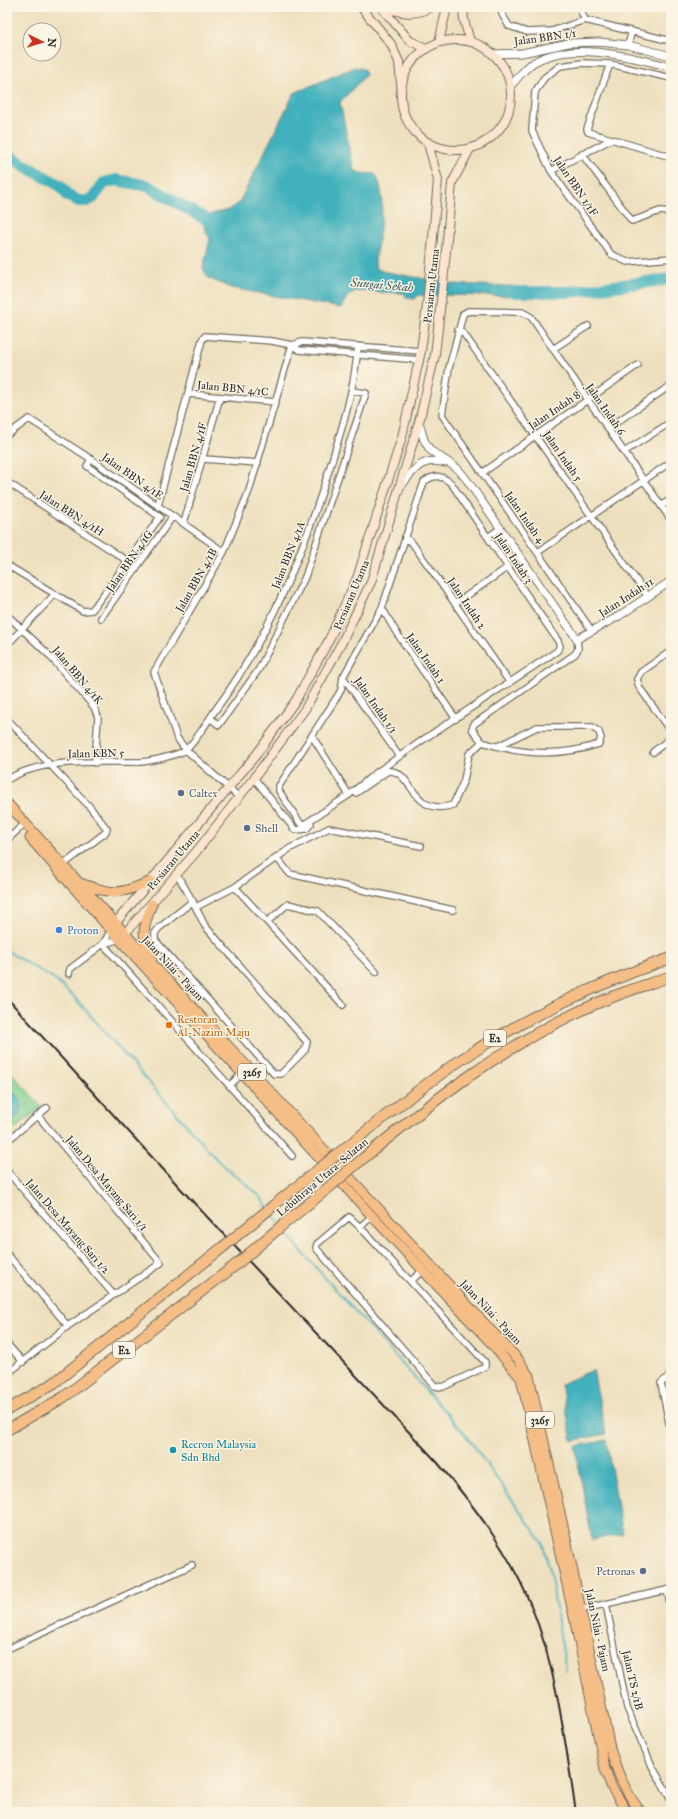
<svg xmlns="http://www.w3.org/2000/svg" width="678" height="1819" font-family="'IM FELL Great Primer',serif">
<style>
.green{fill:#7acc8e;stroke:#527c5c}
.water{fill:#41b0bc;stroke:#366e74}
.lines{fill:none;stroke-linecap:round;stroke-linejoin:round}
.stream{stroke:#41b0bc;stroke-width:2}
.river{stroke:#41b0bc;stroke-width:12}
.minor-casing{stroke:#6f6a5e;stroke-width:8}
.tertiary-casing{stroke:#6f6a5e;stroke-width:9}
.secondary-casing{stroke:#6f6a5e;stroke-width:10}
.primary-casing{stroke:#6f6a5e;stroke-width:11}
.motorway-casing{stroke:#6f6a5e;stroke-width:12}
.minor{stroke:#fff;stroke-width:5.5}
.tertiary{stroke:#fff;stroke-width:7}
.secondary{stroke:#fbe5cf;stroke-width:8}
.primary{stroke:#f6be87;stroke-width:9}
.motorway{stroke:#f6be87;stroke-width:10}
.rail{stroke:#2b2b2b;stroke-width:2}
.motorway-bridge-casing{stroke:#6f6a5e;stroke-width:12;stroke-linecap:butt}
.motorway-bridge{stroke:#f6be87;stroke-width:10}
.service-dot{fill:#5c6f8a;stroke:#fcf5e5;stroke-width:1.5}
.shop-dot{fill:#3f7fe0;stroke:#fcf5e5;stroke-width:1.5}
.food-dot{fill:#e8710a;stroke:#fcf5e5;stroke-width:1.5}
.culture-dot{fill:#0f9aa8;stroke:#fcf5e5;stroke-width:1.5}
.labels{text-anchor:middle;stroke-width:3;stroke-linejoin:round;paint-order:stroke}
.shield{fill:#fcf5e5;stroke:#6a6863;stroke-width:1}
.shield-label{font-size:10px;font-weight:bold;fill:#2b2b2b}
.street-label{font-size:11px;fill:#2b2b2b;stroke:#fcf5e5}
.service-label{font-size:11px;fill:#4e5e75;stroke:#fcf5e5;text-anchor:start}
.shop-label{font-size:11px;fill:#366cbe;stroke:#fcf5e5;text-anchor:start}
.food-label{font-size:11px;fill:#c56008;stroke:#fcf5e5;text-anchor:start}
.culture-label{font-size:11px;fill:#0d838f;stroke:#fcf5e5;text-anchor:start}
.water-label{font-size:12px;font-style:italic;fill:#335a5e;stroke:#fcf5e5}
</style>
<rect width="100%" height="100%" fill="#fcf5e5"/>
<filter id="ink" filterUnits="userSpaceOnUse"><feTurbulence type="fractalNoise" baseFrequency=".025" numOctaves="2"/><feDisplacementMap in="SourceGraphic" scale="8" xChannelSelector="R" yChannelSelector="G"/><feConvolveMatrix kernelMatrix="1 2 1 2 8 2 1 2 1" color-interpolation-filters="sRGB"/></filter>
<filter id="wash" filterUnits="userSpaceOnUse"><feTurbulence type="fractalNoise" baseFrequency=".012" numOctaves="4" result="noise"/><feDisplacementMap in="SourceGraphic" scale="16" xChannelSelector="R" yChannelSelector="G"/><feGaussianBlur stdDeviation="0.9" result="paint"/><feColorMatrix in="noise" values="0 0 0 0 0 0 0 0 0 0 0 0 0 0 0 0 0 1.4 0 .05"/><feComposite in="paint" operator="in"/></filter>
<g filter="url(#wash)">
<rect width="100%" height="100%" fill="#eee0be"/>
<path class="green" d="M7 1068 42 1107 7 1135Z"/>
<path class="water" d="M355 67 364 69 366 75 340 102 354 170 360 173 375 174C389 194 378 238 375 261L376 268 382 271 452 284 531 287 530 296 419 295 415 299 407 298 404 293 355 291 347 297 341 308 231 288 208 278 203 268 210 239 204 227 211 214 228 210 239 203 294 93Z
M7 1084 21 1101V1113L7 1126Z
M593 1370 606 1434 572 1441 561 1384Z
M606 1440 623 1534 592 1540 575 1446Z"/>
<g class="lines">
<path class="stream" d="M7 951 55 980 75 998 217 1160 259 1195 267 1207
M271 1212 280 1223
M283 1228 302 1252 466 1435 542 1542 549 1566 566 1671"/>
<path class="river" d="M7 154 27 167 61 186 68 196 79 201H87L93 198 104 183 116 180 148 186 209 221 224 222
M515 292H568L671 279"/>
</g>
</g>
<g filter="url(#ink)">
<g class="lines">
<g class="minor-casing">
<path id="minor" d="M501 7 502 14 509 26 527 32 552 31 585 20 671 41
M579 7 585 20
M628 45 632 31
M610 64 587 129 588 132 671 157
M671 78 610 64 582 63 560 66 544 78 535 92 532 131 551 171 611 254 627 262 671 258
M582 154 632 221 660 211 671 212
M551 171 610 140
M458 330 464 334 648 597
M292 345 302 342 421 351
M553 349 588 326
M189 394 276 402
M608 428 664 390 667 388 671 390
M7 435 29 419 91 459 224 552
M624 452 671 422
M203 459 258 463
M482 473 638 365
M7 482 126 560
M158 505 202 340 205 336 272 341 292 345 299 350 420 360
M661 506 671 499
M184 523 220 397
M405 537 412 543 435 575 510 683
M488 537 501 528
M538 552 671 462
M7 565 83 611 92 610 160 517 87 466 91 459
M455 604 508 567
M382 608 396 632 456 719
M7 615 48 654 94 707 98 717 95 763
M101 618 173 516
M592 631 442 415 449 368 463 314 468 311 522 312 531 317 671 520
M7 645 55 594
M671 651 641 672 637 679 639 687 671 732
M343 677 341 690 337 697 279 786V791L300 823 303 825 349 795 373 775 427 737 557 651 560 646 558 641 451 483C441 475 434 474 424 482L382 608 343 677 399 756
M210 718 219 725 259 669 305 577 366 393 352 391
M7 719 89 806 107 829 105 833 63 865
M312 736 349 795
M482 742 472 729 474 724 575 654 578 649 577 639
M653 752 671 738
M254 778 295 830 306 829 311 824
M7 780C42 757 100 763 141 762 151 761 180 755 187 749 197 739 206 724 214 712 268 639 303 554 330 467 343 425 354 391 358 346
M356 793 388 771C413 769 411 818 453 805L464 780 469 754 482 742C521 755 560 757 599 744L601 738 599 732 592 727H537L498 746
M239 797 186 750 177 738 154 672 224 552 249 491 292 345
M7 840 21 827
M276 857 290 874 453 910
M177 875C188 891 196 908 205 926L307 1042 305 1050 281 1074H274L155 940V933L159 928 193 901
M235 887 343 1005
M196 907 235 887 289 849 329 828 421 846
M267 922 288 904 318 911 376 972
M103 944 292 1156
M103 944 120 939
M69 974 70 969 103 944 111 930
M230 1085 242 1074
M7 1141 47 1108
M7 1171 113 1294
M349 1217 360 1227 485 1362V1367L443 1387 435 1386 316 1248 317 1244Z
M360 1227 372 1216
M7 1254 68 1326
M411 1281 424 1269
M7 1344 23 1362
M7 1374 68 1326 161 1263 38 1116
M671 1375 661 1383 671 1433
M667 1590 671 1608
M606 1604 627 1708 652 1766 671 1799
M579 1610 671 1589
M7 1649 192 1565"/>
</g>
<g class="tertiary-casing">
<path id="tertiary" d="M493 54 522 53 569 43 599 42 628 45 671 56
M511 85C517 79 523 71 530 65 566 39 632 57 671 67
M419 422 424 440 430 450 458 469 467 480 577 639 619 616 671 581
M401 486C414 470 422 456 445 463"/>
</g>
<g class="secondary-casing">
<path id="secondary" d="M361 7 391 44 399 62 401 84
M381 7 410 41 426 48
M381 7C398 12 415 17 431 7
M463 7 464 20 470 41
M401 95a55 55 0 1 1 110 0a55 55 0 1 1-110 0Z
M439 42 447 7
M112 927 256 755 296 700 329 640 357 578 402 437 421 351 427 305 438 180 428 143
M122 937 196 852 254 778 305 709 341 644 371 582 419 422 435 355 444 273 452 183 470 149"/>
</g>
<g class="primary-casing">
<path id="primary" d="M7 803 158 970 498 1338 518 1359 529 1376 566 1539 610 1748C617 1772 625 1792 641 1812
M30 838 111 930 372 1216 492 1344 521 1378 573 1612 605 1769 612 1788 627 1812
M80 883C113 895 119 895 151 881
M152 904C143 928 140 935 152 959"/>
</g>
<g class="motorway-casing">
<path id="motorway" d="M339 1153C378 1122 418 1089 459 1061 525 1017 596 984 671 958
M353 1167C428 1104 508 1041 600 1002 623 992 647 985 671 976
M273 1206 319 1169
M286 1222 333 1184
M7 1410 54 1383 223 1247
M7 1430 64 1397 237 1264"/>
</g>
<use href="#minor" class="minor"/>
<use href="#tertiary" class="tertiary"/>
<use href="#secondary" class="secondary"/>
<use href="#primary" class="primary"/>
<use href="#motorway" class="motorway"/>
<path class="rail" d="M7 998 181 1189 437 1462C474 1506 511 1554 532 1608 558 1673 565 1744 576 1812"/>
<g class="motorway-bridge-casing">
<path id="motorway-bridge" d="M319 1169 339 1153
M333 1184 353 1167
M223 1247 273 1206
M237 1264 286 1222"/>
</g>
<use href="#motorway-bridge" class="motorway-bridge"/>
</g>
</g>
<g class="service-dot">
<circle cx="181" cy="793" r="4"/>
<circle cx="247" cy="828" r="4"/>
<circle cx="643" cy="1571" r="4"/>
</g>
<circle class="shop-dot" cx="59" cy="930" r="4"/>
<circle class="food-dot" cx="169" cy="1025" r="4"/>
<circle class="culture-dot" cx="173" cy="1450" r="4"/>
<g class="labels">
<g class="shield">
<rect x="484" y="1030" width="22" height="16" rx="3"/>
<rect x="238" y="1064" width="28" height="16" rx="3"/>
<rect x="113" y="1342" width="22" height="16" rx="3"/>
<rect x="526" y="1412" width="28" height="16" rx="3"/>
</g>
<g class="shield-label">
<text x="495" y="1042">E2</text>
<text x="252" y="1076">3265</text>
<text x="124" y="1354">E2</text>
<text x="540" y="1424">3265</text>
</g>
<g class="street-label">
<text transform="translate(545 37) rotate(-8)" y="4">Jalan BBN 1/1</text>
<text transform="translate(576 186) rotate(56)" y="4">Jalan BBN 1/1F</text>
<text transform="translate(431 286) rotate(-84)" y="4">Persiaran Utama</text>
<text transform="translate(233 388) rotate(6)" y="4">Jalan BBN 4/1C</text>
<text transform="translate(606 409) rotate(55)" y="4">Jalan Indah 6</text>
<text transform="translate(554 410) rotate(-34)" y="4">Jalan Indah 8</text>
<text transform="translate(563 456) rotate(55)" y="4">Jalan Indah 5</text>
<text transform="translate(193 457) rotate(-74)" y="4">Jalan BBN 4/1F</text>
<text transform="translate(133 476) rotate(35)" y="4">Jalan BBN 4/1E</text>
<text transform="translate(72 513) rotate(33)" y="4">Jalan BBN 4/1H</text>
<text transform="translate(525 517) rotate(55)" y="4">Jalan Indah 4</text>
<text transform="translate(288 555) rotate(-68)" y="4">Jalan BBN 4/1A</text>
<text transform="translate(514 558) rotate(56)" y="4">Jalan Indah 3</text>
<text transform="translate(129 561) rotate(-55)" y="4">Jalan BBN 4/1G</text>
<text transform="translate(196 580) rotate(-60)" y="4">Jalan BBN 4/1B</text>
<text transform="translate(351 595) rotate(-67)" y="4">Persiaran Utama</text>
<text transform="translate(626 597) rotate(-33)" y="4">Jalan Indah 11</text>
<text transform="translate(467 603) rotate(56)" y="4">Jalan Indah 2</text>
<text transform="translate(426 658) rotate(55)" y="4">Jalan Indah 1</text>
<text transform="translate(78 675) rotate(50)" y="4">Jalan BBN 4/1K</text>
<text transform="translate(376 705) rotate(55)" y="4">Jalan Indah 1/1</text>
<text transform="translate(96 753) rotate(-1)" y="4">Jalan KBN 5</text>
<text transform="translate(173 860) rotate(-50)" y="4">Persiaran Utama</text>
<text transform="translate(173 968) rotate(47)" y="4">Jalan Nilai - Pajam</text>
<text transform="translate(322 1177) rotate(-40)" y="4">Lebuhraya Utara–Selatan</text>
<text transform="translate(107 1183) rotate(50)" y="4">Jalan Desa Mayang Sari 1/1</text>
<text transform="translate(68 1226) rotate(49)" y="4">Jalan Desa Mayang Sari 1/2</text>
<text transform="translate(491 1312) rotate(47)" y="4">Jalan Nilai - Pajam</text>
<text transform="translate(598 1630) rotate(78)" y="4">Jalan Nilai - Pajam</text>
<text transform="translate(633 1680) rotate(77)" y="4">Jalan TS 2/1B</text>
</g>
<g class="service-label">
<text x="189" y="797">Caltex</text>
<text x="255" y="832">Shell</text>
<text x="635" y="1575" text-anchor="end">Petronas</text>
</g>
<g class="shop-label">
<text x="67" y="934">Proton</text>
</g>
<g class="food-label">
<text x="177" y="1023">Restoran<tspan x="177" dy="13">Al-Nazim Maju</tspan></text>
</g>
<g class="culture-label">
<text x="181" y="1448">Recron Malaysia<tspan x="181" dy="13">Sdn Bhd</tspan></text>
</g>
<g class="water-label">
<text transform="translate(382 285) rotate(5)" y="4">Sungai Sekah</text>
</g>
</g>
<rect width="678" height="1819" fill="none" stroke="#fcf5e5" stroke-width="24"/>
<g transform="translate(42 42) rotate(95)"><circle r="19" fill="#fcf5e5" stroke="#a8a49b"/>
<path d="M0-3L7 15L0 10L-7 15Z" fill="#c8321e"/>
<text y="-6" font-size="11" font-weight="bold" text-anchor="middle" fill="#2b2b2b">N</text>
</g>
</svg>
